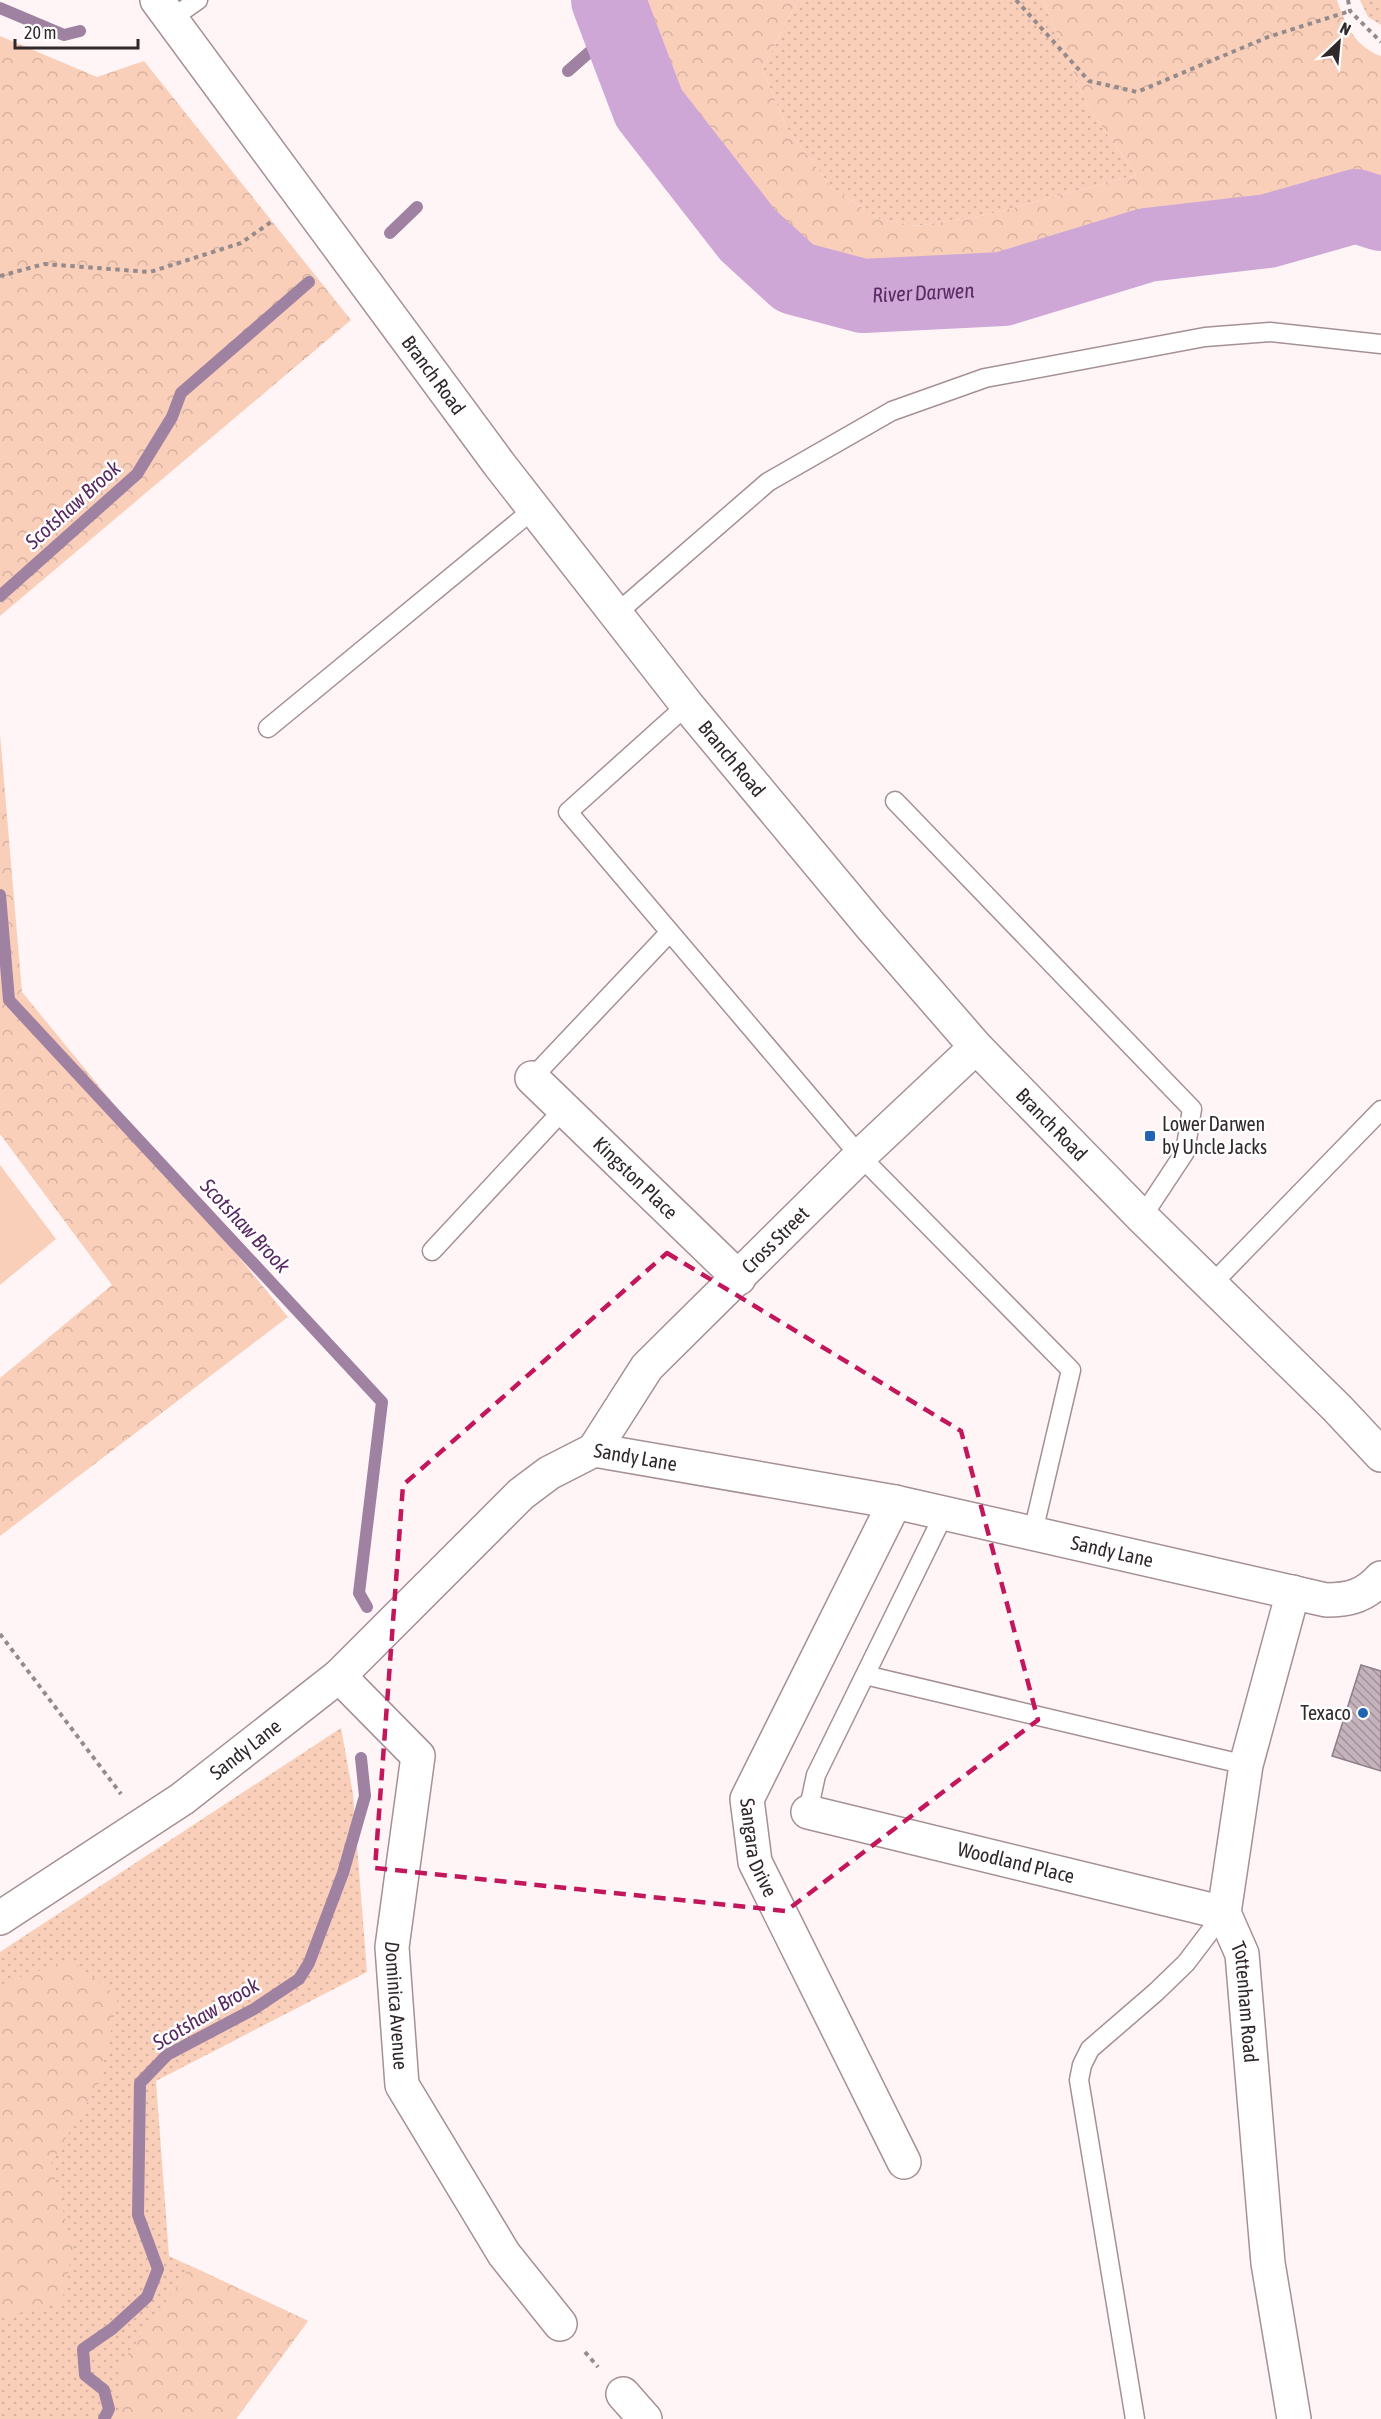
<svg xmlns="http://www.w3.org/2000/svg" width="1381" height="2419" font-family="'Asap Condensed',sans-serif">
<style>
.grass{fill:url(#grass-dots)}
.forest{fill:url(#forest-crowns)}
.green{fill:#f9cfba}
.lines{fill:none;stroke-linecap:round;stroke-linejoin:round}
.stream{stroke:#9f81a2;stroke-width:12}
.river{stroke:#cea7d6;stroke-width:74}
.building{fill:url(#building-back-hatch);stroke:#8e7c86;stroke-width:1.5}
.service-casing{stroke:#a59094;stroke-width:21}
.minor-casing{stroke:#a59094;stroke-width:36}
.tertiary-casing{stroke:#a59094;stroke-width:36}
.secondary-casing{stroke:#a59094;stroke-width:36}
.path{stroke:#958b8d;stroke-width:4;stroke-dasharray:4.5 4.5;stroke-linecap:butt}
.service{stroke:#fff;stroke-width:18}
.minor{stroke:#fff;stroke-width:33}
.tertiary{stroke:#fff;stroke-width:33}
.secondary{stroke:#fff;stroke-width:33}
.marked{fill:none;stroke:#c2185b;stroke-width:4.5;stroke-dasharray:12 8;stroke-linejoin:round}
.poi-dot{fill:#2164b4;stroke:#fff;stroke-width:2}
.labels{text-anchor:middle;stroke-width:5;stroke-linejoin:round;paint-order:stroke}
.street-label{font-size:20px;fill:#31282a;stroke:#fff}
.poi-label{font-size:20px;fill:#31282a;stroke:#fff;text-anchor:start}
.water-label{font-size:21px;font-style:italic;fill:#582962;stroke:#fff}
</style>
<defs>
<pattern id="grass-dots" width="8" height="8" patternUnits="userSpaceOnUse" patternTransform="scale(1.5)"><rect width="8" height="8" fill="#f9cfba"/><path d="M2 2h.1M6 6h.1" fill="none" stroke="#d6b2a0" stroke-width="1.8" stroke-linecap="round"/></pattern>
<pattern id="forest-crowns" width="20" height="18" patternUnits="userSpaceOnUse" patternTransform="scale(1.5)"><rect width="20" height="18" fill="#f9cfba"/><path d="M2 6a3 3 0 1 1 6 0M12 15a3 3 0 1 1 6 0" fill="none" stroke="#d6b2a0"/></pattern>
<pattern id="building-back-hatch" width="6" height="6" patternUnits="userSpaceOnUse" patternTransform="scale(1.5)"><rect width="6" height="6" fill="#c4b2bc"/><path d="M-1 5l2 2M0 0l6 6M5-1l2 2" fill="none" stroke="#a09199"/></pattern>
</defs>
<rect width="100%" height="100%" fill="#fff5f7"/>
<path class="grass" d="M798 0H1043L1088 107 1136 175 986 215 917 226 879 219 831 187 787 128 762 69Z
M1360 0H1381V25L1368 17Z
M341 1728 353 1794 367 1972 156 2081 169 2256 308 2321 236 2419H0V1952Z"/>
<path class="forest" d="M640 0H798L762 69 787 128 831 187 879 219 917 226 986 215 1136 175 1088 107 1043 0H1337C1345 24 1355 47 1381 56V200L1358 192 1279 212 1191 227 997 273 848 276 796 258 740 212 690 132Z
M0 36 97 77 144 61 351 320 0 616Z
M0 734 22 992 288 1317 0 1536V1378L112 1285 0 1134Z
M71 1960 118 1997 100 2081 51 2163 73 2249 62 2301 4 2318 0 2311V1986L8 1981Z
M191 2266 308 2321 236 2419H116L122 2406 118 2368Z"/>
<path class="green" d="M0 1165 56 1239 0 1285Z"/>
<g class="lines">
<path class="stream" d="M0 8 64 35 80 31
M568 71 618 27
M390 233 417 207
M0 596 137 474 172 417 181 393 309 282
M0 895 9 1000 382 1402 359 1593 367 1607
M104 2419 109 2409 104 2390 85 2375 83 2349 112 2329 147 2297 158 2269 138 2215 140 2083 167 2055 254 2009 299 1979 309 1963 343 1873 365 1796 361 1758"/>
<path class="river" id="s1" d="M608 0 649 108 748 235 795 278 863 296 1003 289 1147 245 1268 231 1356 206 1381 214"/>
</g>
<path class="building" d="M1361 1665 1381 1671V1771L1332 1756Z"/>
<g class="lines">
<g class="service-casing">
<path id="service" d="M171 19 198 0
M617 613 768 482 892 411 985 378 1205 337 1270 332 1381 344
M687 705 568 812 860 1156 1071 1370 1033 1532
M268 728 535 508
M895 801 1192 1109 1185 1152 1142 1217
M532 1078 670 932
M432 1251 564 1109
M1212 1284 1381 1110
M865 1675 1246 1765
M808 1812 816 1775 945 1512
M1135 2419 1079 2080 1082 2065 1090 2049 1156 1992 1186 1963 1224 1913"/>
</g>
<g class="minor-casing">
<g id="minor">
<path id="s2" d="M532 1078 739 1278"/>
<path id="s3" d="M594 1450 647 1367 860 1156 976 1047"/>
<path id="s4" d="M895 1502 747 1799 755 1862 904 2162"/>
<path id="s5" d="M1293 1592 1246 1765 1224 1913 1242 1954 1268 2263 1294 2419"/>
<path id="s6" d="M339 1676 418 1756 392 1947 402 2085 504 2254 560 2324"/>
<path id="s7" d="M808 1812 1224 1913"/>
<path d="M623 2394 645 2419"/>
</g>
</g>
<g class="tertiary-casing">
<g id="tertiary">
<path id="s8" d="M157 0 499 464 687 705 870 925 976 1047 1142 1217 1337 1408 1381 1455"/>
</g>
</g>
<g class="secondary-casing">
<g id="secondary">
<path id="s9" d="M0 1918 182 1799 339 1676 521 1494 549 1473 594 1450 895 1502 1326 1600C1349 1600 1365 1596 1381 1578"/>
</g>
</g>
<path class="path" d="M1016 0 1089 81 1137 92 1268 37 1350 11
M1348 0 1350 11 1381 42
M0 276 44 264 150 272 241 243 274 220
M0 1634 121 1794
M585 2352 598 2367"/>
<use href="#service" class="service"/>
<use href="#minor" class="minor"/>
<use href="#tertiary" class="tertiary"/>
<use href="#secondary" class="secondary"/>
</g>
<path class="marked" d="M667 1253 961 1431 1038 1720 786 1911 375 1868 403 1485Z"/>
<g class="poi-dot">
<rect x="1144" y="1130" width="12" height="12" rx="3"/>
<circle cx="1363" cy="1713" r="6"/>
</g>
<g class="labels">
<g class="street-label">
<text dy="7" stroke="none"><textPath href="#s8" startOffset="466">Branch Road</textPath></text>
<text dy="7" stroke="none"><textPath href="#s8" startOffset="952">Branch Road</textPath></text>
<text dy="7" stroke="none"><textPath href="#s8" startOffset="1438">Branch Road</textPath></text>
<text dy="7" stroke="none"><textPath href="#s2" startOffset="144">Kingston Place</textPath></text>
<text dy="7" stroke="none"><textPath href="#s3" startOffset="279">Cross Street</textPath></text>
<text dy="7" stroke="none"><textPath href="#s9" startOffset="802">Sandy Lane</textPath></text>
<text dy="7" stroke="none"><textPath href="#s9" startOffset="1288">Sandy Lane</textPath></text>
<text dy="7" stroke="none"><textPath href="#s9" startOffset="298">Sandy Lane</textPath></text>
<text dy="7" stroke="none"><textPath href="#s4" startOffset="382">Sangara Drive</textPath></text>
<text dy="7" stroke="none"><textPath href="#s7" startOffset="214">Woodland Place</textPath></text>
<text dy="7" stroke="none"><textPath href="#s5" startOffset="422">Tottenham Road</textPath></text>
<text dy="7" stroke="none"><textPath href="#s6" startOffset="364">Dominica Avenue</textPath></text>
</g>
<g class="poi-label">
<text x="1162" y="1131">Lower Darwen<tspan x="1162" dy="23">by Uncle Jacks</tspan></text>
<text x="1351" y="1720" text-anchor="end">Texaco</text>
</g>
<g class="water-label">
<text dy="7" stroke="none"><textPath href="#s1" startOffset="471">River Darwen</textPath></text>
<text transform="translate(73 505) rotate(-42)" y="7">Scotshaw Brook</text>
<text transform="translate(245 1226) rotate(47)" y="7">Scotshaw Brook</text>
<text transform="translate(206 2014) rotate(-31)" y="7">Scotshaw Brook</text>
</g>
</g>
<g transform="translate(1339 42) rotate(26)" stroke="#ffffff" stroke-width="4.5" paint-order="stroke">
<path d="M0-4.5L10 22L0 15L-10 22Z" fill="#31282a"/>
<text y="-9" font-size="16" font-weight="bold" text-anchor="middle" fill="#31282a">N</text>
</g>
<path d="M15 39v9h123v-9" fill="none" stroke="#31282a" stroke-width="3"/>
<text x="24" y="39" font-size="18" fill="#31282a" stroke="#ffffff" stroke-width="4.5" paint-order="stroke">20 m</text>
</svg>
